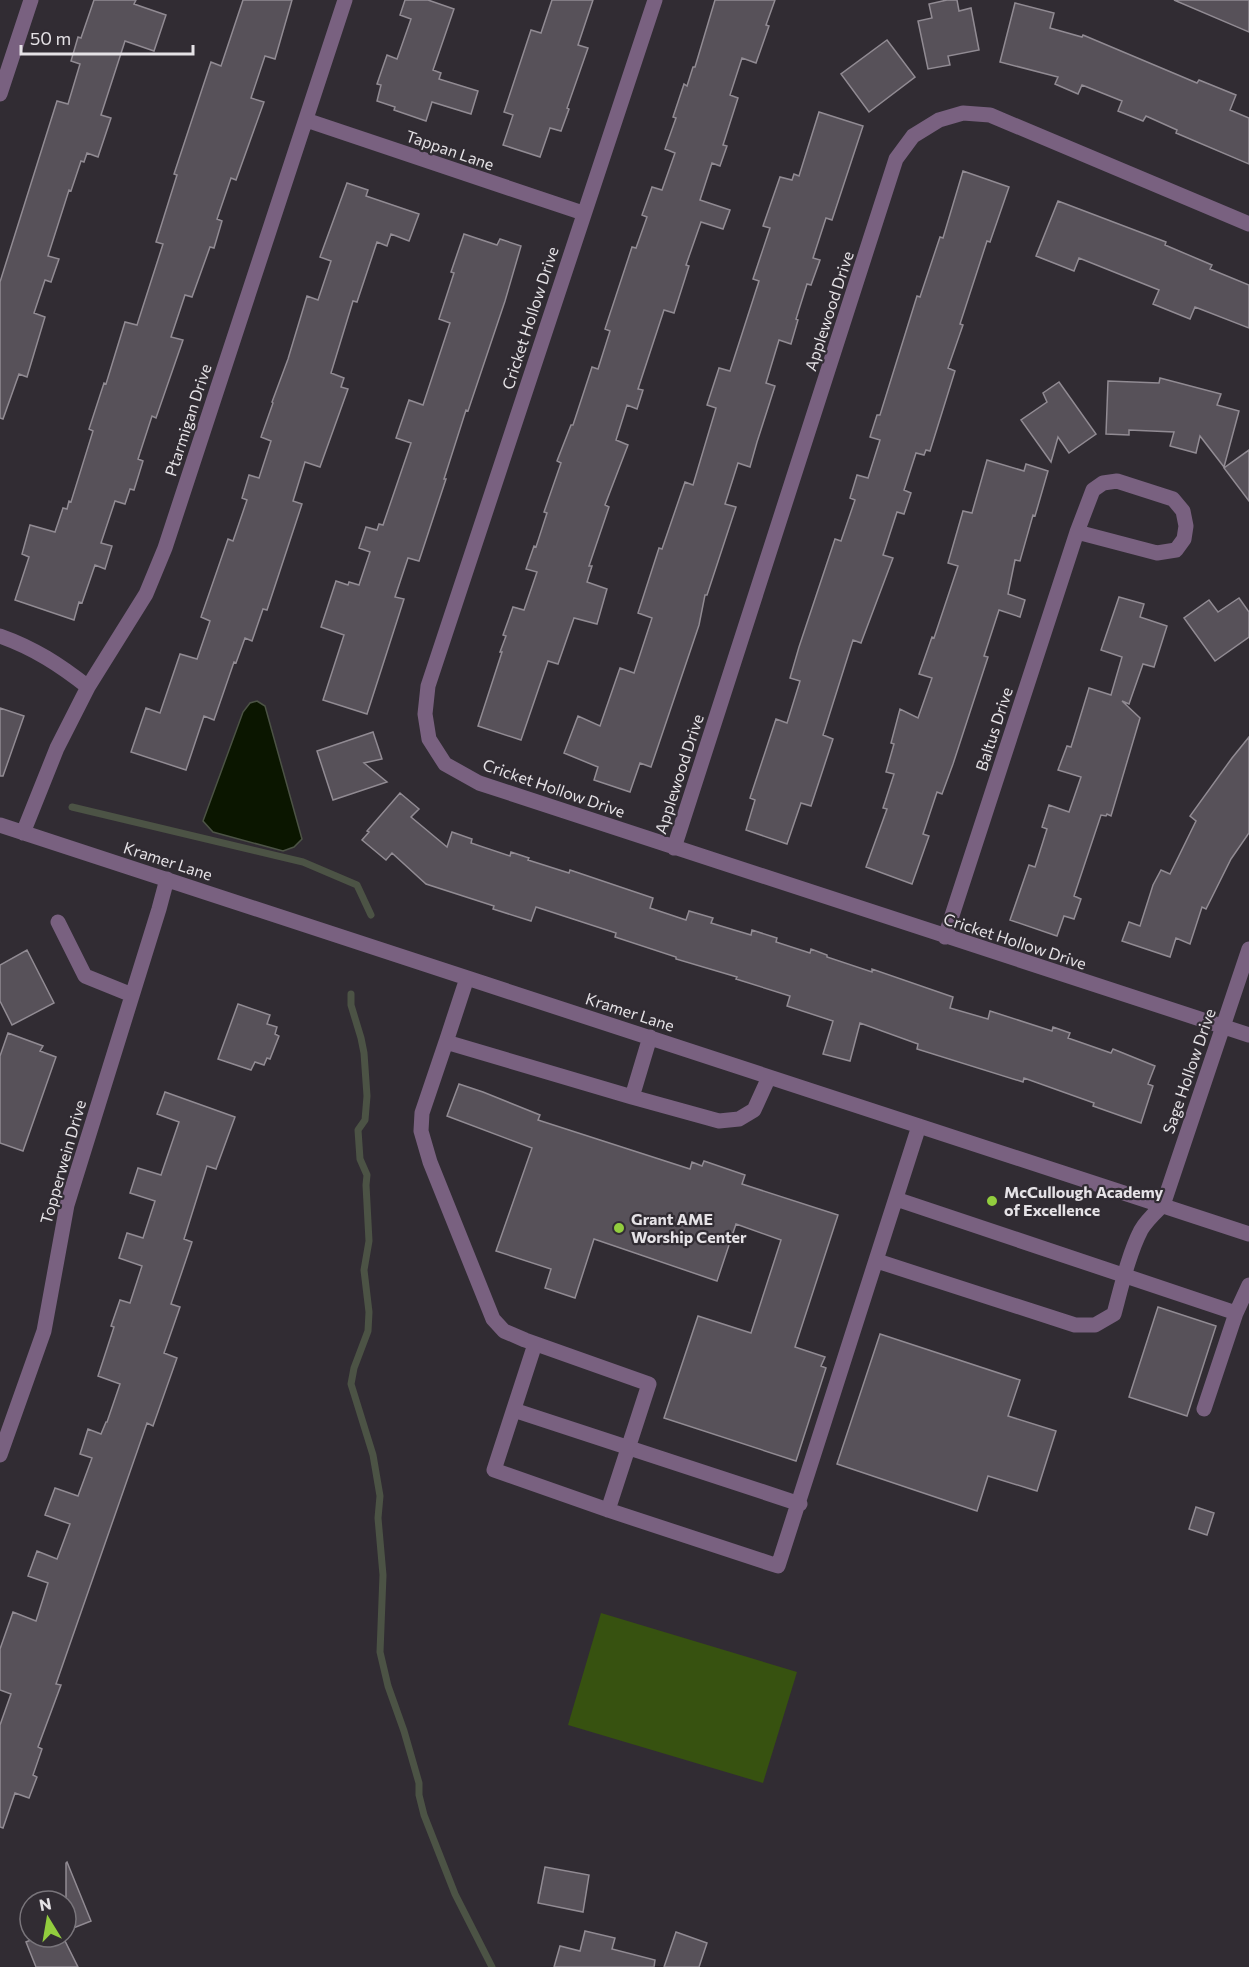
<svg xmlns="http://www.w3.org/2000/svg" width="1249" height="1967" font-family="Commissioner,sans-serif">
<style>
.green{fill:#375210}
.water{fill:#0b1600;stroke:#4c5345;stroke-width:1.5}
.lines{fill:none;stroke-linecap:round;stroke-linejoin:round}
.stream{stroke:#4c5345;stroke-width:7}
.building{fill:#575159;stroke:#918b93;stroke-width:1.5}
.minor{stroke:#796180;stroke-width:15}
.poi-dot{fill:#92cd3e;stroke:#312c33;stroke-width:2}
.labels{text-anchor:middle;stroke-width:4.5;stroke-linejoin:round;paint-order:stroke}
.street-label{font-size:16px;fill:#e5e2e6;stroke:#312c33}
.poi-label{font-size:16px;font-weight:bold;fill:#e5e2e6;stroke:#312c33;text-anchor:start}
</style>
<rect width="100%" height="100%" fill="#312c33"/>
<path class="green" d="M601 1613 797 1672 763 1783 568 1725Z"/>
<path class="water" d="M257 701 265 706 302 839 294 847 283 851 213 832 203 821 243 712 250 703Z"/>
<g class="lines">
<path class="stream" d="M72 807 303 862 357 885 371 915
M351 994V1005L361 1038 364 1053 367 1096 365 1120 358 1130 360 1159 367 1175 366 1185 369 1241 364 1270 369 1312 368 1331 354 1368 351 1384 373 1455 380 1496 378 1518 383 1575 380 1652 388 1686 404 1731 419 1783V1795L424 1815 455 1894 492 1967"/>
</g>
<path class="building" d="M94 0H136L134 4 166 15 154 51 125 41 101 115 111 118 98 157 87 153 84 162 81 161 71 191 69 190 48 256 59 259 51 282 45 280 34 313 45 317 27 377 19 374 3 419 0 418V282L57 101 68 104 80 64 71 61 78 37 81 38Z
M243 0H292L275 59 265 56 251 98 264 102 236 180 231 178 217 219 222 221 214 248 210 247 192 297 185 295 171 337 183 340 156 418 152 416 138 459 143 461 134 490 130 489 125 504 115 501 101 543 112 546 105 569 95 565 82 603 79 602 74 620 15 600 29 557 22 554 30 525 55 532 63 508 67 509 69 501 71 502 93 431 89 429 104 383 106 384 125 322 137 325 163 244 156 242 177 175 174 174 211 62 221 66Z
M405 0H428L454 9 433 70 441 73 439 79 478 91 471 114 432 102 426 121 394 110 395 107 377 101 381 85 377 84 387 55 397 59 411 19 400 15Z
M552 0H593L578 45 588 48 567 108 569 109 561 131 550 128 540 157 503 145 513 115 504 112 531 30 541 33Z
M715 0H775L766 25 769 26 756 63 742 58 730 95 738 98 723 145 727 146 720 166 712 163 700 200 730 210 723 229 701 222 686 265 689 266 674 313 664 310 638 389 643 390 637 409 627 405 616 440 628 445 605 505 609 507 589 566H592L587 582 607 589 597 624 574 618 558 664 548 661 521 740 478 726 502 652H500L506 636 503 635 513 607 524 610 537 572 526 569 534 546 536 547 547 513 544 512 561 463 557 461 571 425H573L592 367 598 369 610 331 605 329 632 247 636 248 647 217 642 215 652 187 662 190 675 153 665 149 676 118 673 117 684 84 687 86 693 67H695Z
M947 0H957L959 11 971 8 979 50 948 56 950 65 928 69 918 21 932 18 929 4Z
M1174 0H1249V32Z
M1015 3 1054 13 1050 28 1082 37 1083 35 1197 83 1199 80 1236 95 1230 110 1249 118V164L1176 133 1177 130 1146 116 1143 121 1118 111 1122 101 1082 85 1078 94 1055 84 1058 77 1000 62Z
M887 40 915 77 869 112 841 74Z
M819 112 863 126 832 220 826 218 813 258 820 260 811 285 807 284 796 319 798 320 791 344 779 340 766 383 775 386 757 442 750 467 738 463 725 504 736 507 707 595H705L699 625 651 767 640 763 630 792 594 780 598 767 564 753 578 716 600 726 620 668 634 673 652 618 638 613 659 548 662 549 685 482 693 485 716 408 707 405 719 368 730 371 759 281 753 279 770 228 763 226 780 177 792 180 794 174 799 176Z
M963 171 1009 187 990 242 987 241 960 324 963 325 948 368 955 371 930 451 926 450 924 455 916 453 904 490 911 493 904 514 897 512 883 555 893 558 861 643 853 640 823 735 833 739 811 806 801 803 787 844 746 830 755 800 750 798 776 719 787 723 800 681 790 678 799 647 835 539 841 541 855 500 850 498 857 475 868 478 880 440 870 437 877 415H880L917 296 920 297 940 237 943 238Z
M347 183 368 190 366 196 419 214 409 241 391 234 387 246 377 242 357 302 353 301 331 373 344 378 341 387 348 389 320 467 305 462 293 501 302 504 267 610 263 609 252 641 245 638 236 663 234 662 214 720 204 716 186 770 131 752 146 708 160 713 180 654 197 659 210 621 201 617 228 539 233 541 247 500 242 498 249 475 259 478 271 441 261 437 273 403 272 402 288 359 307 296 318 300 331 261 320 257Z
M1058 201 1166 242 1165 245 1212 265 1210 269 1249 285V328L1195 307 1190 319 1153 304 1159 290 1079 258 1074 271 1036 256Z
M464 234 497 245 500 239 521 246 505 301 468 411 466 410 444 479H446L419 561 408 558 395 597 404 599 367 714 323 700 344 635 321 627 336 581 348 585 349 582 359 585 370 552 359 548 366 527 377 530 379 524 383 525 411 443 396 438 409 400 423 405 450 323 439 319 454 273 451 272Z
M1160 378 1221 394 1217 405 1239 411 1224 467 1200 436 1196 453 1170 446 1174 432 1129 430V435L1106 434 1108 381 1159 383Z
M1059 382 1096 434 1069 453 1058 437 1051 462 1021 420 1047 402 1043 393Z
M1249 450V501L1224 468Z
M987 460 1024 471 1026 464 1048 471 1035 516 1033 515 1020 561 1015 560 1008 594 1025 600 1020 617 999 610 984 656 988 657 953 764 942 794 937 792 923 834 929 836 912 884 866 867 887 809 883 808 894 774 886 772 894 744 891 743 900 709 918 718 932 678 919 674 932 637 934 638 958 566 948 563 963 511 972 513Z
M1119 597 1144 604 1140 617 1167 626 1154 667 1143 664 1129 704 1122 701 1140 718 1111 816 1107 814 1106 816 1101 815 1074 896 1081 899 1074 919 1064 916 1057 936 1010 920 1029 865 1035 867 1047 829 1042 827 1049 805 1069 812 1081 777 1058 770 1067 746 1071 747 1089 688 1111 695 1122 657 1101 650Z
M1239 598 1249 612V637L1215 661 1184 618 1209 600 1218 612Z
M0 708 24 716 3 776H0Z
M373 732 382 759 364 763 387 782 333 800 317 751Z
M1249 737V833L1231 859 1206 909 1202 907 1190 944 1176 938 1170 957 1122 941 1129 922 1140 926 1153 885 1161 870 1170 874 1196 821 1190 816 1232 758Z
M400 793 419 809 411 817 447 847 452 832 472 839 471 843 510 856 511 852 529 858 528 860 569 873 570 870 653 898 650 908 686 920 689 911 713 918 711 923 751 935 752 930 777 938 776 942 810 953 811 949 827 955V957L872 972V969L953 997 950 1008 988 1019 990 1011 1052 1031 1053 1027 1070 1033 1068 1038 1111 1053 1113 1049 1155 1066 1148 1084 1153 1086 1141 1123 1093 1106 1094 1103 1024 1078 1023 1082 917 1049 918 1044 860 1023 850 1061 823 1054 833 1021 787 1006 790 996 736 979 737 977 676 959V957L615 937 616 933 536 907 531 921 493 909 494 906 426 884 392 853 386 860 362 840 369 832 367 831Z
M27 950 54 1003 12 1025 0 1001V965Z
M238 1004 270 1015 267 1024 277 1027 275 1034 279 1036 270 1059 267 1058 264 1065 255 1062 251 1070 218 1059Z
M8 1033 43 1046 40 1051 56 1057 23 1151 0 1143V1056Z
M459 1084 483 1092 540 1115 538 1120 690 1169 692 1162 702 1166 704 1161 745 1175 742 1184 838 1215 795 1347 825 1357 821 1366 826 1368 796 1461 664 1418 698 1316 751 1333 781 1240 736 1224 717 1281 594 1239 575 1298 545 1288 551 1269 496 1251 532 1148 447 1116Z
M165 1092 235 1117 216 1169 207 1166 184 1239 192 1242 171 1304 180 1307 164 1353 177 1358 153 1426 147 1423 56 1684 61 1685 38 1747 42 1749 33 1775 37 1777 29 1798 15 1793 3 1828 0 1827V1725L11 1694 0 1690V1649L13 1612 36 1621 48 1583 28 1576 37 1551 57 1559 70 1524 45 1515 55 1488 78 1496 92 1458 80 1454 88 1429 101 1434 106 1422H107L120 1384 98 1376 114 1327 111 1326 120 1300 130 1303 142 1266 119 1258 127 1233 143 1238 155 1201 130 1193 138 1168 161 1175 179 1122 157 1114Z
M1158 1307 1216 1326 1187 1416 1129 1397Z
M880 1334 1020 1380 1008 1416 1056 1431 1037 1491 988 1476 977 1511 837 1464Z
M1196 1507 1214 1513 1207 1535 1189 1529Z
M67 1862 91 1921 66 1931V1863Z
M545 1867 589 1875 583 1912 538 1903Z
M585 1931 615 1938 612 1949 655 1960 654 1967H554L560 1946 580 1951Z
M676 1932 707 1943 699 1967H664Z
M38 1937H63L78 1967H36L26 1942Z"/>
<g class="lines">
<path class="minor" d="M655 0 428 686 425 714 429 739 445 764 479 783 1249 1035
M0 94 31 0
M306 120 583 213
M0 636C34 648 60 665 88 687
M0 825 1249 1234
M23 833 57 748 88 687 146 594 165 548 345 0
M674 848 896 159 913 136 939 120 963 113 990 115 1249 224
M58 922 85 976 132 995
M945 937 1077 532 1093 490 1103 483 1117 481 1173 499 1183 511 1186 526 1184 539 1176 550 1157 553 1077 532
M446 1042 467 978
M632 1097 719 1121 739 1119 754 1110 769 1077
M896 1199 1236 1313 1249 1285
M877 1261 1075 1325H1095L1114 1314C1121 1288 1129 1253 1141 1230 1147 1220 1155 1213 1163 1205L1249 949
M535 1344 494 1470 608 1510 778 1566 919 1126
M1204 1409 1236 1313
M514 1410 800 1504
M0 1455 44 1331 67 1205 159 909 167 879
M608 1510 649 1384 525 1340 504 1331 493 1319 430 1162 421 1131 422 1113 446 1042 632 1097 650 1037"/>
</g>
<g class="poi-dot">
<circle cx="992" cy="1201" r="6"/>
<circle cx="619" cy="1228" r="6"/>
</g>
<g class="labels">
<g class="street-label">
<text transform="translate(450 150) rotate(19)" y="6">Tappan Lane</text>
<text transform="translate(829 311) rotate(-72)" y="6">Applewood Drive</text>
<text transform="translate(530 318) rotate(-72)" y="6">Cricket Hollow Drive</text>
<text transform="translate(188 420) rotate(-72)" y="6">Ptarmigan Drive</text>
<text transform="translate(994 729) rotate(-72)" y="6">Baltus Drive</text>
<text transform="translate(679 774) rotate(-72)" y="6">Applewood Drive</text>
<text transform="translate(554 788) rotate(19)" y="6">Cricket Hollow Drive</text>
<text transform="translate(168 861) rotate(18)" y="6">Kramer Lane</text>
<text transform="translate(1015 941) rotate(18)" y="6">Cricket Hollow Drive</text>
<text transform="translate(630 1012) rotate(18)" y="6">Kramer Lane</text>
<text transform="translate(1189 1071) rotate(-71)" y="6">Sage Hollow Drive</text>
<text transform="translate(63 1162) rotate(-74)" y="6">Topperwein Drive</text>
</g>
<g class="poi-label">
<text x="1004" y="1198">McCullough Academy<tspan x="1004" dy="18">of Excellence</tspan></text>
<text x="631" y="1225">Grant AME<tspan x="631" dy="18">Worship Center</tspan></text>
</g>
</g>
<g transform="translate(48 1919) rotate(349)"><circle r="28" fill="#312c33" stroke="#79757b" stroke-width="1.5"/>
<path d="M0-4.5L10 22L0 15L-10 22Z" fill="#92cd3e"/>
<text y="-9" font-size="16" font-weight="bold" text-anchor="middle" fill="#e5e2e6">N</text>
</g>
<path d="M21 45v9h172v-9" fill="none" stroke="#e5e2e6" stroke-width="3"/>
<text x="30" y="45" font-size="18" fill="#e5e2e6" stroke="#312c33" stroke-width="4.5" paint-order="stroke">50 m</text>
</svg>
